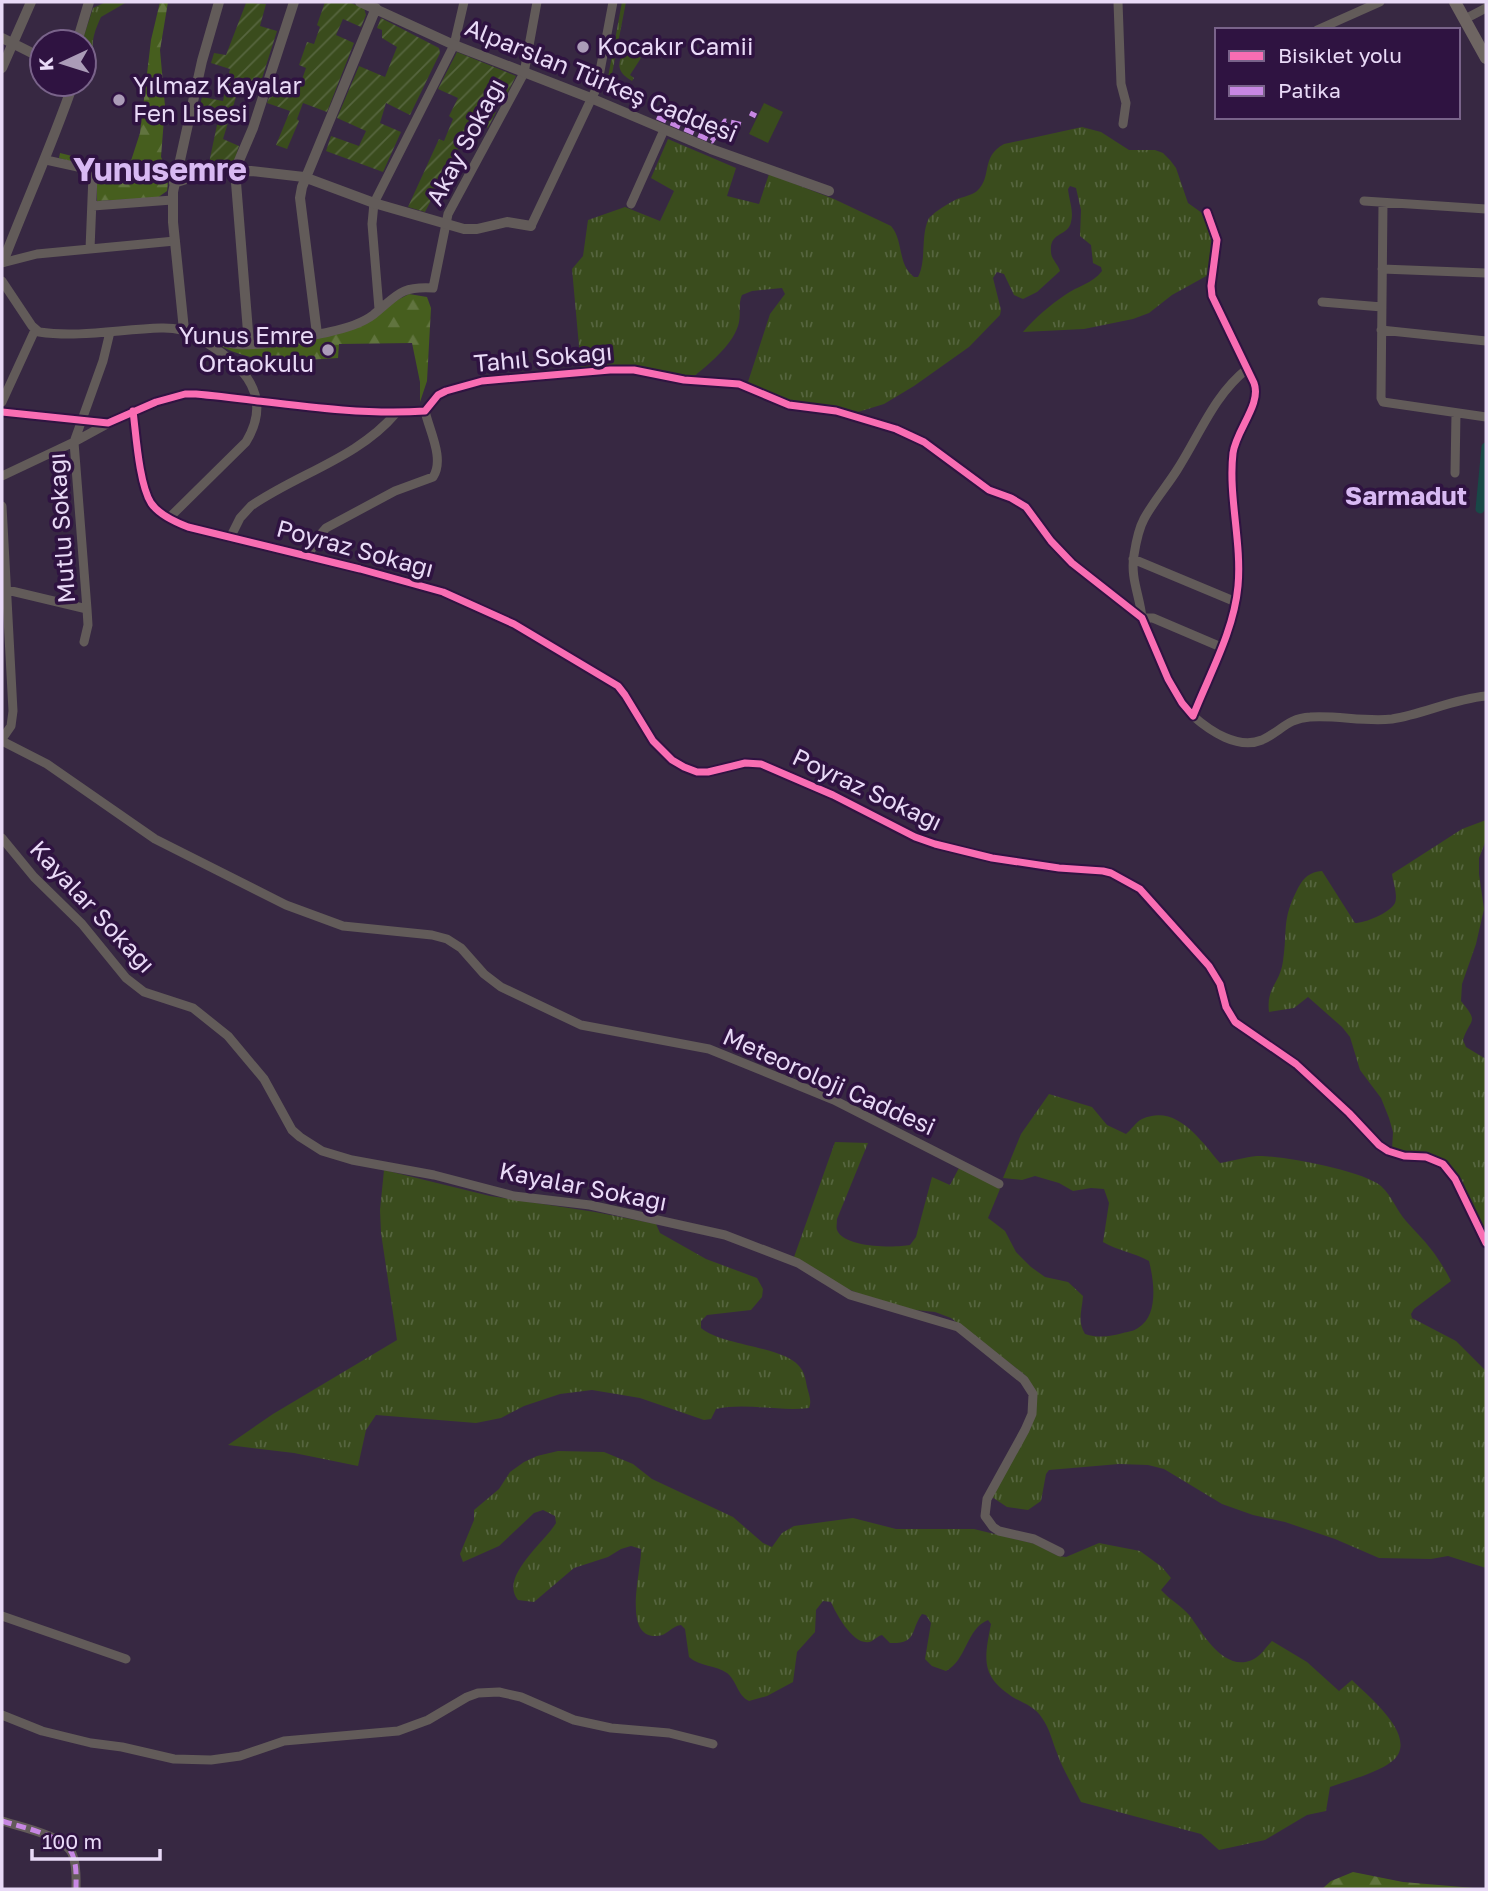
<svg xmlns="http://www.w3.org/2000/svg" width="1488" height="1891" font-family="'Golos Text',sans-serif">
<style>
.grass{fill:url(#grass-tufts)}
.forest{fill:url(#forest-firs)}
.garden{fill:url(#garden-furrows)}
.pitch{fill:#3a4c1d}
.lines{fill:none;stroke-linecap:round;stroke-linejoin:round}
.canal{stroke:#194847;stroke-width:9}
.minor{stroke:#625b59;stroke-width:9}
.tertiary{stroke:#625b59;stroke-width:10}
.secondary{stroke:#6e6562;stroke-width:12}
.quiet{stroke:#c787e3;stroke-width:5;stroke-dasharray:10 5;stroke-linecap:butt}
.cycleway-casing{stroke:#2f1341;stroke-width:11}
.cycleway{stroke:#f96db3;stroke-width:7}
.poi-dot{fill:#ab9cb8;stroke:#2f1341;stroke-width:2.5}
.labels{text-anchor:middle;stroke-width:7;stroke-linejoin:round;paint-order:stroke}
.poi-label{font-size:24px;fill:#e9daf7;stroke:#2f1341;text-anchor:start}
.street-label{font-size:24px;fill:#e9daf7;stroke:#2f1341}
.neighbourhood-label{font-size:26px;font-weight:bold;fill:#d8b9f3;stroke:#2f1341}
.district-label{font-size:32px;font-weight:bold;fill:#d8b9f3;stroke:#2f1341}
</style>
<defs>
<pattern id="grass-tufts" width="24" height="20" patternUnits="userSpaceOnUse" patternTransform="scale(1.75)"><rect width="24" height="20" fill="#3a4c1d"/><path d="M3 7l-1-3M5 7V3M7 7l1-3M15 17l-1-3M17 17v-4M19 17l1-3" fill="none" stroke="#56653f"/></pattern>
<pattern id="forest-firs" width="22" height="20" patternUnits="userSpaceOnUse" patternTransform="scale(1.75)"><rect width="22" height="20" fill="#465e1e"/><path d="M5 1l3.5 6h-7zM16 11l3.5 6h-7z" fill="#61743f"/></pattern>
<pattern id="garden-furrows" width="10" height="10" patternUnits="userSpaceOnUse" patternTransform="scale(1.75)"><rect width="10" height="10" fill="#3a4c1d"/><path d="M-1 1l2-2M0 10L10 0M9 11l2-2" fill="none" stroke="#56653f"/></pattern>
</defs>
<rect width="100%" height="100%" fill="#372842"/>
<path class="grass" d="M106 2H127L101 17C95 30 88 47 97 60L95 62 85 59 84 42H82L93 8Z
M622 2H626L612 74 611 86 614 92 609 95 606 88Z
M625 48 641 58 630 75 634 78 632 81C616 72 617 64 625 48Z
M1082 127 1101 132 1129 150H1155L1163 153 1170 160 1176 168 1188 203 1202 213 1209 223 1214 237 1210 274 1172 295 1149 313 1133 319 1084 329 1023 332C1035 318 1050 305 1065 295 1077 286 1092 284 1102 271L1101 267 1093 263 1091 245 1080 236 1081 210 1076 188 1070 186 1068 189C1069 200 1074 212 1071 222 1068 237 1049 231 1051 252 1051 259 1058 264 1060 271L1037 292 1023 299 1014 295 1004 274 997 272 993 278 1001 310 1000 315 969 347 914 386 884 404 858 412 780 398 748 382 770 314 785 294 782 288 752 291 742 295C738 304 741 312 739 322 735 343 709 364 693 377L632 365 581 368 572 269 583 256 588 220 625 207 660 221 674 191 651 178 668 139 736 168 727 196 759 204 769 174 834 199 891 226C904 241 897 264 914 277H918C927 260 920 236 929 218 937 210 947 204 957 199 963 197 972 195 977 191 993 176 980 157 1004 144Z
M1486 820V840L1479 858V874L1484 909 1476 944 1462 984 1461 1001C1480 1024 1470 1018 1463 1040L1466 1047 1486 1059V1235L1453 1168C1436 1153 1414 1152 1392 1149L1393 1132 1389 1118 1381 1098 1360 1070 1350 1037 1342 1027 1308 997 1294 1008 1269 1012C1266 987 1280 984 1283 961 1288 929 1281 921 1298 888 1304 877 1310 872 1322 871L1355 923C1365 923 1390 913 1395 903 1398 895 1393 882 1392 874L1462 829Z
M1049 1094 1092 1107 1107 1125 1126 1134C1131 1130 1136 1122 1142 1119 1177 1103 1201 1141 1220 1163 1232 1161 1245 1157 1257 1156 1281 1155 1364 1171 1381 1186 1392 1196 1397 1211 1406 1221 1427 1244 1436 1252 1451 1281L1414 1309 1411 1314 1412 1318 1456 1341 1486 1371V1568L1448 1556 1431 1559 1379 1558 1335 1539 1285 1522 1253 1515 1222 1504 1164 1469 1148 1465 1119 1464 1049 1470 1046 1474 1041 1501 1028 1510 1007 1507 992 1497 1034 1416 1025 1375 951 1318 935 1312 906 1309 870 1298 838 1285 794 1257 835 1142 868 1143 837 1219C837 1223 836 1227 837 1230 844 1248 895 1248 910 1245L916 1237 932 1177 950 1185 960 1166 1000 1189 988 1218 1005 1231 1016 1252 1031 1267 1045 1277 1068 1282 1083 1296C1082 1311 1077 1321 1085 1334 1098 1338 1109 1337 1123 1333 1127 1332 1134 1331 1138 1328 1159 1315 1154 1281 1149 1261 1133 1252 1118 1251 1103 1242L1109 1203 1104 1189 1091 1188 1073 1191 1059 1183 1035 1176 1022 1180 1003 1178 1021 1134Z
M384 1170 490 1196 595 1212 656 1224 660 1233 706 1259 757 1278 763 1289 762 1297 751 1310 707 1315 701 1321V1328C724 1347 789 1346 802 1370 805 1375 806 1382 807 1387 809 1395 812 1401 809 1408 779 1412 746 1402 716 1409L711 1419 704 1420 640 1398 592 1390 560 1394 524 1406 501 1418 476 1423 376 1415 366 1430 358 1466 294 1453 228 1445 273 1414 397 1340 381 1233 380 1210Z
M558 1451 604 1452 633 1464 652 1479 733 1517 763 1543 772 1547 782 1533 794 1526 853 1518 896 1529H974L1035 1544 1058 1556 1066 1557 1099 1543 1140 1551 1162 1567 1171 1578 1161 1590C1170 1600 1182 1606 1190 1616 1203 1634 1224 1672 1252 1660 1260 1657 1266 1647 1272 1641L1307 1662 1339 1691 1352 1680C1369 1697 1422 1739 1391 1762 1377 1773 1347 1781 1330 1787L1326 1811 1307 1815 1265 1840 1219 1850 1201 1834 1081 1802C1073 1786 1063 1770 1057 1753 1052 1741 1050 1729 1042 1718 1036 1708 1026 1704 1016 1699 980 1677 984 1660 991 1624L988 1620C966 1629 967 1660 946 1671L932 1666 925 1659 931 1623 926 1615 922 1614C910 1630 918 1644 890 1643L882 1635C878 1636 875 1639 872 1641 855 1649 836 1614 831 1602L823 1601 816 1610 815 1632 797 1652 793 1682 767 1696 749 1701C737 1695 737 1681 727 1673 716 1665 700 1667 689 1657L685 1629 681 1625C671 1626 667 1636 657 1636 621 1638 642 1570 641 1549L631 1546 621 1549 608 1557 574 1568 534 1602 518 1600C499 1577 544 1543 556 1523L555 1516 543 1510 534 1513 499 1546 463 1562 460 1554 474 1520V1510L499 1489 510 1472 524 1462 537 1456Z"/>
<path class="forest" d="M160 2H168L160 50 165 106 161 157 169 174 167 191 157 198 97 201V172L95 169 59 158 60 153 128 170 140 133 151 40Z
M409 294 427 297 431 308 427 381 420 402V382L412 343 339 344 338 358C295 361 246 366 210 339L219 343 328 336Z
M1353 1872 1403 1882 1486 1889H1322L1331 1881Z"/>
<path class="garden" d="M243 2 266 4 260 26 277 31 258 91 240 84 223 139 239 146 234 162 209 163 218 120 198 115 202 97 223 101 230 69 211 63 214 53 226 55 246 3Z
M325 2H348L364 8 366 15 361 27 343 19 336 35 354 43 327 112 303 103 297 119 299 121 287 149 276 145 290 111 267 103 274 83 298 91 306 68 299 65 307 42 314 44 320 27 317 25Z
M381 18 439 48 440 53 410 115 386 103 380 123 401 132 383 172 326 151 331 136 359 146 366 131 337 118 359 66 385 77 397 47 382 38V30L377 28Z
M457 52 516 76 507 94 491 88 483 105 496 112 488 128 473 120 425 212 408 207 439 139 444 141 453 119 449 116 458 98 438 89Z"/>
<path class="pitch" d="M764 103 783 112 768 143 749 134Z"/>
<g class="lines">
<path class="canal" d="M1480 509 1486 447"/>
<path class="minor" d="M1118 2 1121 84 1126 103 1123 124
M1465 19 1486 8
M1317 30 1380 2
M46 160 87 169 93 175 90 249
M1364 201 1486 209
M1383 203 1381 398 1383 402 1486 417
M631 204 664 130
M93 206 172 200
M531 226 597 87 613 2
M2 263 37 254 175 241
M1382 269 1486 273
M2 281 32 326 39 332C79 338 121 329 161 328 188 327 209 341 234 344 258 348 304 337 329 332 343 329 361 324 373 315 397 296 399 286 433 288L448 214 524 73 537 2
M1322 302 1382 307
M379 309 372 224 374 203 454 45 464 2
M1381 330 1486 341
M2 402 35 330
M133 411C136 434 139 484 151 503 159 515 175 522 188 527L360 569 443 592 514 624 618 686 625 695 653 741 672 760 684 767 697 772H708L745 763 761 764 833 795 915 837 935 844 992 858 1059 868 1103 871 1111 873 1140 889 1209 966 1220 984 1226 1007 1235 1022 1296 1064 1349 1113 1379 1145 1388 1151 1404 1156 1426 1157 1443 1164 1455 1179 1486 1243
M2 412 108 423 156 402 185 394H196C272 401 348 416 425 411L438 395 446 391 482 381 610 370H634L684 380 739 384 789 405 836 411 896 429 924 442 989 490 1011 498 1026 507 1051 541 1072 563 1142 618 1168 679 1182 703 1193 716C1209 675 1234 631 1238 586 1242 542 1228 496 1233 453 1236 430 1262 404 1254 383L1212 296 1211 286 1217 240 1207 212
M1455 473 1456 413
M2 476 74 442 107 424
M2 506 13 711 11 726 2 739
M169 518 246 442C277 391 236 359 195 336
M230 538 240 518 251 506C299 473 358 458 396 413
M309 556 314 542 326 528 395 491 433 477C445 459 429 430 425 411
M1133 559 1236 602
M3 589 87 609
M84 642 88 625 87 609 74 442 103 361 110 332
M1221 647 1153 618H1142C1140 596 1130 578 1134 555 1136 542 1138 530 1144 519 1153 502 1167 486 1177 470 1199 436 1214 395 1247 369
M1193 716C1210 731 1238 750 1262 740 1280 732 1288 718 1310 717 1337 715 1364 722 1392 719 1424 714 1453 699 1486 696
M2 741 47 764 155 839 286 905 343 926 432 935 447 939 461 948 484 974 501 987 581 1025 709 1049 834 1100 999 1184
M2 838 34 877 82 924 126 978 144 992 193 1008 228 1036 264 1079 292 1130 300 1137 322 1151 352 1160 434 1175 514 1196 590 1205 725 1235 798 1263 850 1295 958 1327 1024 1380 1033 1394 1032 1414 1025 1430 987 1499 985 1516 993 1527 999 1531 1034 1539 1060 1552
M2 1616 126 1659
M2 1715 42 1731 91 1743 122 1747 174 1759 211 1760 240 1756 284 1741 398 1731 428 1720 467 1697 478 1693 499 1692 521 1697 574 1720 611 1728 669 1733 713 1744
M2 1821C21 1827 67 1836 73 1856 77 1867 76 1879 76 1889"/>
<path class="tertiary" d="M360 2 454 45 593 99 711 149 829 191
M2 38 42 58
M77 42 89 2
M2 68 31 2
M179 165 209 172 251 171 304 177 374 203 464 229H477L507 222 531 226
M174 183 207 172
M3 262C26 202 52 145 73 84
M184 330 173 222V192L202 61 219 2
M317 334 300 198 302 187 376 8
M249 344 235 170 253 128 294 2"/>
<path class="secondary" d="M1455 2 1486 58"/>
<path class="quiet" d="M750 113 756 116
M657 117 712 141 725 121 744 125
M2 1821C21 1827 67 1836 73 1856 77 1867 76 1879 76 1889"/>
<g class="cycleway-casing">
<path id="cycleway" d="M133 411C136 434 139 484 151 503 159 515 175 522 188 527L360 569 443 592 514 624 618 686 625 695 653 741 672 760 684 767 697 772H708L745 763 761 764 833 795 915 837 935 844 992 858 1059 868 1103 871 1111 873 1140 889 1209 966 1220 984 1226 1007 1235 1022 1296 1064 1349 1113 1379 1145 1388 1151 1404 1156 1426 1157 1443 1164 1455 1179 1486 1243
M2 412 108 423 156 402 185 394H196C272 401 348 416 425 411L438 395 446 391 482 381 610 370H634L684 380 739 384 789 405 836 411 896 429 924 442 989 490 1011 498 1026 507 1051 541 1072 563 1142 618 1168 679 1182 703 1193 716C1209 675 1234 631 1238 586 1242 542 1228 496 1233 453 1236 430 1262 404 1254 383L1212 296 1211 286 1217 240 1207 212"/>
</g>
<use href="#cycleway" class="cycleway"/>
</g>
<g class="poi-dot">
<circle cx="583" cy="47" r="7"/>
<circle cx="119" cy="100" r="7"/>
<circle cx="328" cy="350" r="7"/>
</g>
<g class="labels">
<g class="poi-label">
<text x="597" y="55">Kocakır Camii</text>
<text x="133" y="94">Yılmaz Kayalar<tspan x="133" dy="28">Fen Lisesi</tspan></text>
<text x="314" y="344" text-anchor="end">Yunus Emre<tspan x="314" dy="28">Ortaokulu</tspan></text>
</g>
<g class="street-label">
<text transform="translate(601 81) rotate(22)" y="8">Alparslan Türkeş Caddesi</text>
<text transform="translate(466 142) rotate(-62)" y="8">Akay Sokağı</text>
<text transform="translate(543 358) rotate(-5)" y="8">Tahıl Sokağı</text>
<text transform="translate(62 528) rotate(-94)" y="8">Mutlu Sokağı</text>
<text transform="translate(355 549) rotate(15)" y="8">Poyraz Sokağı</text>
<text transform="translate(867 790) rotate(25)" y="8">Poyraz Sokağı</text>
<text transform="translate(92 907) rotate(47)" y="8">Kayalar Sokağı</text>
<text transform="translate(829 1082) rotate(24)" y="8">Meteoroloji Caddesi</text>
<text transform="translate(583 1187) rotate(11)" y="8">Kayalar Sokağı</text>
</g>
<g class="neighbourhood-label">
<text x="1406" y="505">Sarmadut</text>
</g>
<g class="district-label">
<text x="160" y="181">Yunusemre</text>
</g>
</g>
<rect width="1488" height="1891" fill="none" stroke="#e9daf7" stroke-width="7"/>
<rect x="1215" y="28" width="245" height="91" fill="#2f1341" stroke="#79638a" stroke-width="2"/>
<rect x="1229" y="51" width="35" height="10" fill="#f96db3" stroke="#79638a" stroke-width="2"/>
<text x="1278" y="63" font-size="21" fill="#e9daf7">Bisiklet yolu</text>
<rect x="1229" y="86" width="35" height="10" fill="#c787e3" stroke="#79638a" stroke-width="2"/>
<text x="1278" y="98" font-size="21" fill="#e9daf7">Patika</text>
<g transform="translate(63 63) rotate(266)"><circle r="33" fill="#2f1341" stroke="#79638a" stroke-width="2"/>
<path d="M0-5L12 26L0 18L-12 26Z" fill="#ab9cb8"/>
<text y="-10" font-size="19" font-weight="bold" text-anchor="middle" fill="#e9daf7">K</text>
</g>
<path d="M32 1849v10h128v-10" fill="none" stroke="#e9daf7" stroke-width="3.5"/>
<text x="42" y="1849" font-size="21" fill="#e9daf7" stroke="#2f1341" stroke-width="5" paint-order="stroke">100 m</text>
</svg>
